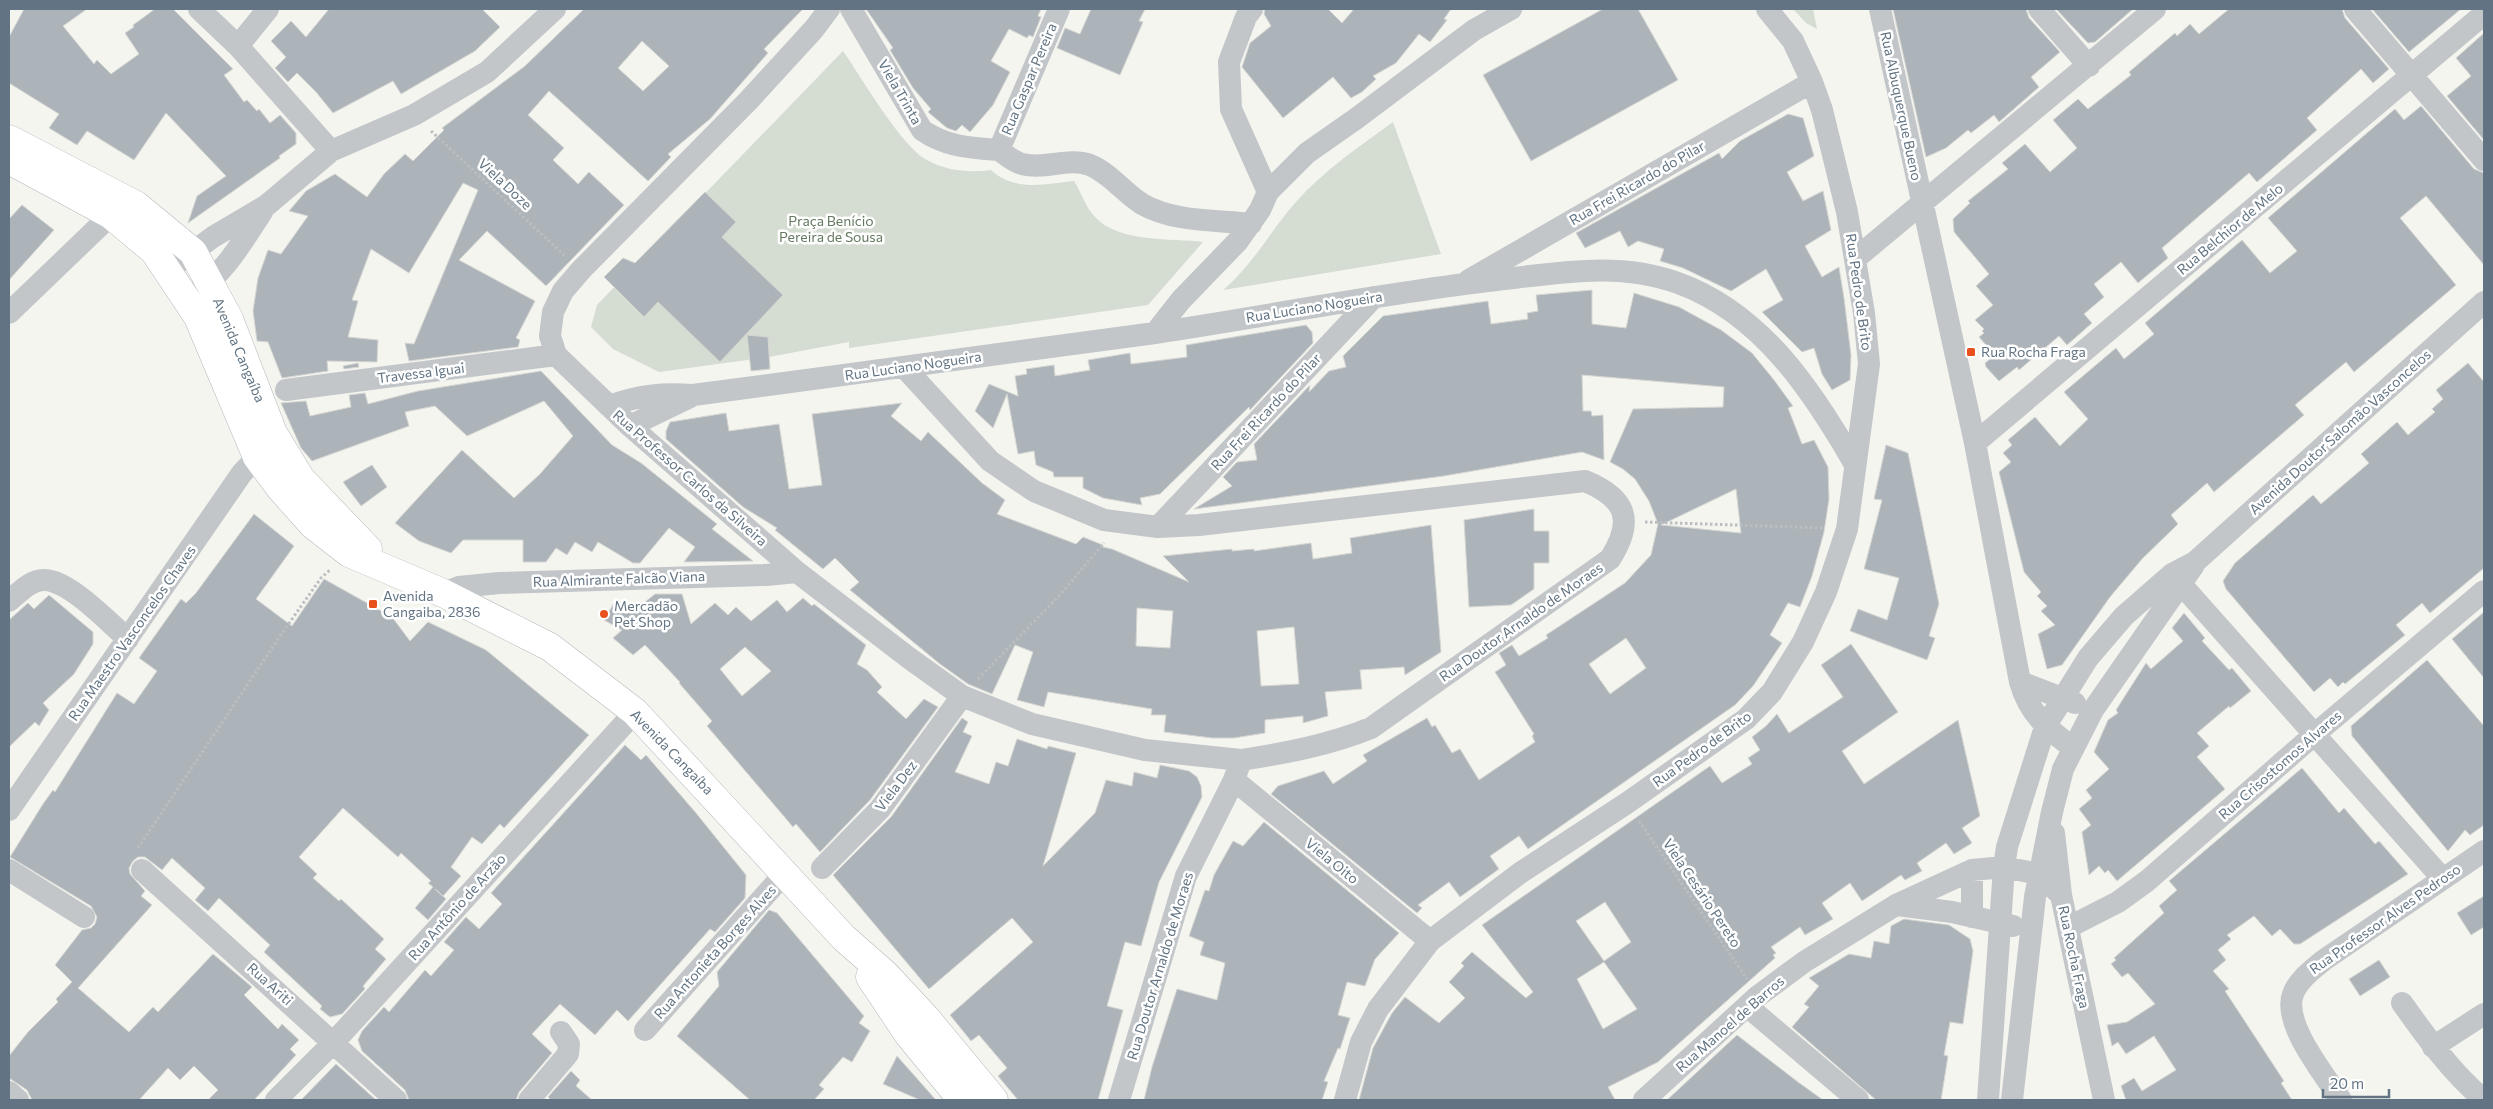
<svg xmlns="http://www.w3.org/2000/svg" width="2493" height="1109" font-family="Commissioner,sans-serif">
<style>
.green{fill:#d5dcd1}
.building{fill:#acb4b9;stroke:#d6d6d3;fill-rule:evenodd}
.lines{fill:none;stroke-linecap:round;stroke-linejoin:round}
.major-casing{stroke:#b5b9bd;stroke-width:29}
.path{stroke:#bbbec0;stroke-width:3;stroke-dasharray:2.5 2.5;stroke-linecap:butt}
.minor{stroke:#c2c6c9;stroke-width:22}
.major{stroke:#fff;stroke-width:28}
.poi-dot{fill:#e9511c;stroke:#fff;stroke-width:2}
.labels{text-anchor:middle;stroke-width:5;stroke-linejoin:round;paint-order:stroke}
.street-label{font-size:14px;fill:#627483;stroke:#fff}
.park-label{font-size:14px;fill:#667a62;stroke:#fff}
.poi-label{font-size:14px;fill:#627483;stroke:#fff;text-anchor:start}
</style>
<rect width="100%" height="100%" fill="#f5f5f0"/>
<path class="green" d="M1793 9H1813L1817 29 1806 23Z
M843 51C862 78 901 146 927 160 947 171 969 173 991 170 1015 192 1044 184 1074 181 1081 192 1086 208 1095 217 1119 243 1171 238 1203 242L1148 305 849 348V342L769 357 659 372 613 349 591 327 597 305Z
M1393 122 1441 254 1223 290C1253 265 1270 231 1296 202 1324 170 1360 146 1393 122Z"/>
<path class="building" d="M24 9H87L63 26 94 64 97 60 111 74 139 54 125 33 134 27 133 25 155 9H173L233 69 224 75 244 102 247 100 257 111 259 109 270 123 280 115 296 133V144L279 156 280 158 188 223 197 196 226 176 166 113 134 160 87 131 77 145 49 128 59 114 9 83V37Z
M329 9H482L500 27 475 51 401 94 393 81 333 113 316 92 297 73 288 82 275 68 286 57 271 41 291 21 306 37Z
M584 9H803L764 49 768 53 710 119 668 154 671 157 648 181 549 91 528 115 564 148 553 160 578 184 589 172 624 205 546 286 487 231 459 260 535 301 516 338 520 340 518 347 409 361 405 343 414 344 478 190 463 183 409 273 371 249 352 300 358 301 348 337 378 340 377 362 327 361 328 371 282 378 268 342 257 341 253 311 258 278 268 250 281 254 308 216 289 211 306 191 335 174 367 197 384 174 405 154 413 161 444 130 442 128 525 66ZM642 41 669 66 643 91 618 68Z
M866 9H1041L1038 16 1041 17 1033 37 1029 35 1027 38 1009 29 991 61 1010 72 993 105 970 132 962 125 956 131 947 128 928 112 931 109 913 88 890 50 893 48Z
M1091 9H1145L1139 21 1143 22 1120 75 1057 48 1065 28 1080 34Z
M1265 9H1328L1342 23 1354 9H1451L1444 19 1447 20 1430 42 1419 34 1396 63 1373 76 1376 79 1362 92 1351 98 1333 77 1283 118 1242 67 1250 43 1271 26 1264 14Z
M1603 9H1638L1678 80 1531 161 1483 75Z
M1893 9H2026L2029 18 2060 52 2031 77 2039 87 1999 122 1994 115 1971 133 1968 130 1946 148 1926 157Z
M2056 9H2133L2095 42 2088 43Z
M2229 9H2342L2345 18 2389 69 2373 83 2361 69 2307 118 2317 130 2257 182 2249 173 2162 248 2168 258 2138 283 2121 262 2094 284 2104 297 2084 314 2092 323 2067 345 2059 336 2019 370 2017 367 1999 381 1986 367 1985 363 1989 360 1981 350 1986 345 1979 337 1984 333 1982 331 1984 329 1975 320 1993 305 1976 286 1989 274 1954 232 1953 219 1970 203 1968 201 2008 169 2002 163 2025 144 2050 172 2077 148 2053 120 2078 99 2088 109 2131 75 2129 72 2175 33 2177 36 2190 24 2199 34Z
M2372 9H2461L2409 52Z
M2484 33V140L2447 96 2471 76 2456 58Z
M2421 106 2474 169 2484 173V265L2426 196 2400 218 2456 285 2354 372 2346 362 2295 405 2304 415 2214 492 2207 483 2171 515 2178 524 2142 559 2110 597 2062 665 2047 669 2038 634 2055 625 2041 611 2047 606 2037 596 2041 592 2024 572 1999 472 2011 462 2003 453 2012 445 2008 440 2035 417 2060 446 2088 419 2064 392 2116 348 2124 359 2154 334 2145 323 2242 240 2270 273 2297 251 2268 218 2395 109 2404 120Z
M1788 114 1803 118 1814 156 1787 172 1803 201 1823 191 1831 230 1805 246 1822 277 1839 267 1844 298 1851 355 1850 380 1832 390 1822 374 1814 348 1802 352 1762 312 1783 300 1766 269 1731 291 1683 268 1660 261 1664 249 1638 241 1628 247 1620 231 1585 248 1576 233 1719 153 1722 159 1740 141Z
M705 192 736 222 722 237 783 295 720 362 658 302 644 317 604 277 623 258 635 263Z
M22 205 54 230 9 280V219Z
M1592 290V324L1626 328 1634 293 1679 307 1721 330 1752 353 1774 380 1793 406 1788 408 1802 444 1814 440 1828 467 1829 499 1824 532 1812 576 1800 607 1788 603 1770 635 1782 643 1753 686 1735 705 1528 849 1519 836 1490 856 1499 869 1460 897 1449 882 1418 905 1422 908 1417 913 1271 794 1278 786 1324 771 1333 784 1367 761 1363 755 1427 718 1432 727 1435 725 1452 753 1460 749 1479 780 1535 742 1532 736 1534 734 1495 672 1506 665 1499 653 1512 645 1519 656 1548 638 1546 635 1625 583 1651 555 1658 524 1649 501 1635 479 1623 469 1610 462 1633 409 1723 407 1724 387 1582 375 1583 411H1591L1592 416 1603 415 1604 460 1582 452 1444 476 1194 509 1232 486 1223 477 1237 462 1257 460 1254 444 1310 385 1309 392 1329 371 1346 367 1343 356 1383 316 1488 301 1491 324 1528 319 1527 313 1538 311 1536 295ZM1736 489 1741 533 1661 525ZM1626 638 1646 668 1610 694 1589 664Z
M1306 325 1312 332 1313 343 1250 410 1249 407 1160 494 1140 498 1142 505 1103 498 1083 488V477H1054L1053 472 1036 465 1034 451 1018 454 1007 394 993 428 975 411 989 384 1018 396 1015 376 1027 374 1026 369 1054 365 1055 376 1090 370 1088 360 1130 353 1131 364 1187 357 1186 345Z
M747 335 768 337 770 369 751 371Z
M358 363 359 367 344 369 343 366Z
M2468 363 2484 382V568L2430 613 2422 603 2396 625 2405 635 2345 684 2343 682 2338 687 2330 678 2314 692 2226 589 2223 581 2235 563 2313 495 2321 504 2369 463 2361 454 2397 422 2408 435 2435 412 2432 409 2443 399 2436 390Z
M541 371 612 445 641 463 717 524 712 529 753 561 684 562 695 547 669 528 640 563H633L598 542 592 552 575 542 567 555 556 548 546 562H523V540H463L451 553 419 541 395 523 462 450 514 498 540 474 573 436 544 401 467 436 435 406 405 412 409 426 312 461 301 448 281 403 306 401 310 416 351 407 349 395 365 393 368 404 418 391Z
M902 403 891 416 921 441 928 432 982 483 1005 500 997 514 1076 544 1083 537 1103 545V547L1112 549 1189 582 1163 556 1232 549V551L1254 549V551L1311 543 1313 559 1352 553 1350 538 1431 525 1441 652 1405 675 1404 667 1360 670 1362 689 1325 692 1328 716 1303 723V716L1265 720V733L1234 738H1212L1164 732 1166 715H1151L1152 709 1048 692 1044 707 1017 700 1033 652 1015 645 992 694 968 684 940 664 850 590 859 582 835 558 823 569 775 530 777 528 743 507 666 439V431L670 422 726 413 729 431 779 424 789 489 822 485 812 414ZM1137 608 1173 611 1170 648 1136 646ZM1294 627 1299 684 1261 686 1257 631Z
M1886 445 1908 453 1939 604 1929 636 1935 638 1927 660 1850 631 1858 609 1887 620 1899 578 1864 569 1882 500 1874 499Z
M372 465 387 487 361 506 343 482Z
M1534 509V531H1549V563H1534V589L1511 605 1469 607 1464 520Z
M254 514 294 546 256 599 292 626 324 579 392 617 410 641 428 622 486 650 589 735 504 828 500 824 482 844 472 837 451 867 461 876 443 896 435 889 446 899 428 920 415 908 433 887 428 883 431 881 401 853 398 857 343 808 299 857 317 874 313 878 339 901 341 899 384 939 375 949 386 959 363 986 365 989 342 1014 330 1017 320 1009 322 1006 264 952 270 945 219 898 208 911 195 900 205 888 172 858 162 870 145 857H138L133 861 129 868 130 874 145 891 141 896 152 905 78 988 129 1032 153 1007 158 1012 213 954 252 987 244 995 278 1029 282 1024 299 1040 290 1049 296 1055 254 1100H208L218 1090 194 1066 180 1080 168 1068 139 1100H32L27 1090 9 1078V1056L28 1032 58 1002 56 999 72 982 55 965 82 930 91 928 95 924 97 917 91 906 10 857 43 804 53 790 55 792 117 693 134 704 157 671 139 658 181 599 186 603 196 593Z
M655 594H682L691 624 715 603 728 615 736 607 751 621 777 600 787 612 803 598 812 606 814 604 866 645 857 664 867 670 882 687 877 692 906 719 924 699 938 707 870 800 820 852 796 824 793 827 707 726 712 721 679 683 680 682 645 645 633 655 613 638 622 630 604 620 614 603 624 609 625 605 635 610ZM745 647 771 671 742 696 720 669Z
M49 595 93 632V644L74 674 43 703 49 710 39 726 35 722 9 747V620L28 603 34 609Z
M2484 612V678L2452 639Z
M2184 613 2205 638 2202 641 2229 670 2232 668 2251 691 2230 708 2229 706 2197 733 2209 746 2197 757 2225 789 2117 881 2108 870 2105 873 2099 866 2089 875 2082 832 2091 825 2079 809 2092 798 2086 790 2109 769 2094 752 2108 720 2118 713 2116 710 2146 663 2151 669 2183 641 2172 628Z
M1851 644 1898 712 1842 751 1864 784 1958 720 1980 816 1962 828 1972 843 1954 854 1946 843 1917 863 1922 871 1905 880 1901 875 1862 901 1850 883 1822 903 1833 919 1805 935 1800 927 1771 947 1776 953 1773 955 1775 958 1658 1062 1608 1087 1615 1100H1359L1373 1048 1392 1013 1405 997 1439 1023 1465 998 1449 982 1464 966 1461 963 1472 952 1526 998 1533 992 1482 925 1710 766 1722 783 1752 764 1748 758 1760 750 1752 737 1766 726 1777 714 1789 733 1843 697 1821 665ZM1605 902 1631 942 1604 961 1576 921ZM1604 962 1637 1009 1603 1029 1577 979Z
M2427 660 2484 726V825L2470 835 2465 830 2448 851 2352 736 2351 726Z
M962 718 968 722 963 732 972 736 955 772 989 784 996 762 1008 766 1017 739 1047 749 1048 746 1076 753 1043 866 1095 813 1106 780 1132 786 1134 772 1157 778 1160 765 1189 771 1197 777 1201 786 1202 797 1159 882 1141 946 1125 942 1107 1006 1123 1010 1098 1100H1018L998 1076 1007 1068 979 1035 971 1041 950 1015 1033 942 1012 918 929 989 833 875 891 817Z
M625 745 641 760 646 755 696 813 746 875 745 898 715 932 710 929 628 1021 617 1010 595 1035 560 1004 532 1034 552 1053 519 1092 516 1100H409L405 1090 362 1051 358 1040 362 1031 384 1007 389 1012 425 970 431 976 454 950 444 942 466 917 479 929 502 904 491 893Z
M2302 768 2339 813 2344 808 2375 844 2379 841 2408 874 2300 944H2294L2280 929 2272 936 2254 916 2227 935 2231 939 2218 950 2226 960 2213 971 2229 989 2225 991 2284 1081 2281 1083 2292 1100H2126L2121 1086 2134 1078 2142 1091 2176 1070 2154 1036 2126 1054 2118 1042 2112 1046 2107 1025 2127 1022 2155 1004 2128 973 2122 977 2111 964 2116 960 2114 958 2164 913 2159 906 2177 890 2169 881Z
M1264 822 1399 933 1375 959 1365 986 1347 982 1338 1015 1350 1018 1340 1049 1338 1048 1324 1081 1328 1082 1322 1100H1144L1152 1067 1177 989 1217 1000 1225 963 1200 955 1204 942 1189 936 1205 890 1209 891 1214 875 1233 841 1243 846Z
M2484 896V927L2471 935 2457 913Z
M769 910 777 913 864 1016 859 1023 870 1031 852 1062 843 1057 819 1085 824 1089 814 1100H750L677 1036 719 986 717 972Z
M1904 919 1949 925 1970 939 1973 951 1963 1024 1950 1022 1944 1055 1948 1056 1941 1100H1876L1792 1027 1809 1007 1804 1004 1819 986 1809 978 1849 954 1871 958 1874 941 1889 944 1891 926Z
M2379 960 2390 977 2360 996 2349 979Z
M1737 1035 1798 1082 1823 1100H1667Z
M897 1056 936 1100H920L883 1084Z
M336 1064 376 1100H301Z
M571 1071 580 1080 576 1086 592 1100H551L548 1097Z"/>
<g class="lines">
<g class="major-casing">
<path id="major" d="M9 139 136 205 193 252 229 319 273 433 301 479 368 549
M9 160 111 215 154 251 198 317 257 457 280 488 313 525 349 553 443 593 550 647 635 712 844 938 885 974 926 1018 994 1100
M870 977 908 1034 962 1100"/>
</g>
<path class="path" d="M431 131 565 256
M1645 522 1824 528
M978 679 1057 598 1104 543
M1639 821 1747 979
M138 848 280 636 321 578 330 570"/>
<path class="minor" d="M199 9 238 46 331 151
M829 9 814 29 749 100 581 270 563 291 553 312 550 336 556 355 630 426 797 572 909 658 962 696 1032 724 1145 750 1241 760
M851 9 922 130C946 147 971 148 999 150
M1252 9 1246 17 1229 62 1231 109 1268 192
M1880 9 1975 443 2020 682C2029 714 2048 729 2073 748
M2039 9 2089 66
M2355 9 2484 160
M238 46 268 9
M999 150C1006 155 1014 162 1022 164 1045 170 1067 157 1090 165 1110 173 1124 193 1142 204 1173 222 1216 220 1251 224
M999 150 1059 9
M1855 259 2155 9
M168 270 213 237 267 205 331 151 414 115 487 72 555 9
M1469 280 1812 82
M197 291C226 272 243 240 262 212
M9 313 111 215
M1155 333 1181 300 1238 241 1260 210 1268 192 1307 153 1357 118 1474 30 1511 9
M904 367 990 461 1034 491 1104 520 1158 527 1199 525 1585 481C1626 498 1635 520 1610 559L1371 728C1329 745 1286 753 1241 760L1234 780 1186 876 1119 1100
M286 390 556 355
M609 406C640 395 661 393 693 395 847 374 1002 355 1155 333 1269 316 1383 293 1497 280 1558 273 1619 261 1678 283 1761 313 1812 390 1854 463
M630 426 690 397
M1975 443 2484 14
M1158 527 1374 297
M2172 574 2442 878
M443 593 459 587 499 583 766 575 797 572
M9 601C19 593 31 579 45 580 70 581 108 622 128 639
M2020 682 2075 703
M1234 780 1430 941
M9 810 242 473 257 457
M2054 833 2061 895 2104 1100
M822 868 880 809 962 696
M9 870 84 917
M142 870 396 1100
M1972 870V917
M1897 905 1952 912 2013 926
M2069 927 2118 902 2147 881 2315 734 2484 591
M2402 1003C2427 1038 2451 1072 2484 1100
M1748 1007 1858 1100
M645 1030 785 873
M2433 1047 2484 1014
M9 1092 18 1100
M276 1100 334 1042 635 712
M529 1100 568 1054 569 1044 561 1032
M1345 1100 1361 1042 1378 1009 1430 941 1520 873 1627 803 1746 719 1772 692 1803 642 1826 592 1847 529 1869 364 1864 313 1847 212 1822 110 1812 82 1793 41 1767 9
M1644 1100 1758 996 1804 962 1896 905 1972 870 2004 867 2039 874 2061 895
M1988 1100 2004 867 2007 847 2045 727 2088 658 2124 616 2172 574 2195 562 2484 302
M2012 1100 2035 897 2052 812 2063 769 2093 710 2194 565
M2341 1100C2325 1075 2282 1024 2293 994 2298 980 2313 969 2324 960L2484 851"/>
<use href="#major" class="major"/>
</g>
<g class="poi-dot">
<rect x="1966" y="347" width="10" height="10" rx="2.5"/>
<rect x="368" y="599" width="10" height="10" rx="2.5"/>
<circle cx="604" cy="614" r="5"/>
</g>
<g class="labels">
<g class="street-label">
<text transform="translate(1029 79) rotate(-67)" y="5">Rua Gaspar Pereira</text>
<text transform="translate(900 92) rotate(60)" y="5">Viela Trinta</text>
<text transform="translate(1901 106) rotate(78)" y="5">Rua Albuquerque Bueno</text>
<text transform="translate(1637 183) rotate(-30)" y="5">Rua Frei Ricardo do Pilar</text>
<text transform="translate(505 184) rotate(43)" y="5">Viela Doze</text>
<text transform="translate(2230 229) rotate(-40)" y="5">Rua Belchior de Melo</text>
<text transform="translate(1859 292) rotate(82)" y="5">Rua Pedro de Brito</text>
<text transform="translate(1314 307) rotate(-9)" y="5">Rua Luciano Nogueira</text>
<text transform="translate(239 350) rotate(67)" y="5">Avenida Cangaíba</text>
<text transform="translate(913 366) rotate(-8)" y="5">Rua Luciano Nogueira</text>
<text transform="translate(421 373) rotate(-7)" y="5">Travessa Iguai</text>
<text transform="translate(1266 412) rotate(-47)" y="5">Rua Frei Ricardo do Pilar</text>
<text transform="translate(2340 432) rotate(-42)" y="5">Avenida Doutor Salomão Vasconcelos</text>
<text transform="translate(690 478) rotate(41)" y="5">Rua Professor Carlos da Silveira</text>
<text transform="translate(619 579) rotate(-2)" y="5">Rua Almirante Falcão Viana</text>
<text transform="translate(1521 622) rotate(-35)" y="5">Rua Doutor Arnaldo de Moraes</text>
<text transform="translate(132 633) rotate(-55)" y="5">Rua Maestro Vasconcelos Chaves</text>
<text transform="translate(1702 749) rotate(-36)" y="5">Rua Pedro de Brito</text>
<text transform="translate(672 752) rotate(46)" y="5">Avenida Cangaíba</text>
<text transform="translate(2280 765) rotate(-41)" y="5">Rua Crisostomos Alvares</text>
<text transform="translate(896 786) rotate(-53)" y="5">Viela Dez</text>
<text transform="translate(1332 861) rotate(39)" y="5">Viela Oito</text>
<text transform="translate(1702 893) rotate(56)" y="5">Viela Cesário Pereto</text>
<text transform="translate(457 907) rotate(-48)" y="5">Rua Antônio de Arzão</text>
<text transform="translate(2385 919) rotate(-35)" y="5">Rua Professor Alves Pedroso</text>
<text transform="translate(715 952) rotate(-48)" y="5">Rua Antonieta Borges Alves</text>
<text transform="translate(2074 957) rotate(78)" y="5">Rua Rocha Fraga</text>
<text transform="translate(1160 966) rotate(-73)" y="5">Rua Doutor Arnaldo de Moraes</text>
<text transform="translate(270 984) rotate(42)" y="5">Rua Ariti</text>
<text transform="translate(1730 1024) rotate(-41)" y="5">Rua Manoel de Barros</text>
</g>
<g class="park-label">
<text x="831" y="226">Praça Benício<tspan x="831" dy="16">Pereira de Sousa</tspan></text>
</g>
<g class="poi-label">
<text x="1981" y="357">Rua Rocha Fraga</text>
<text x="383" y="601">Avenida<tspan x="383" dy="16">Cangaiba, 2836</tspan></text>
<text x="614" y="611">Mercadão<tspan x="614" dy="16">Pet Shop</tspan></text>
</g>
</g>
<rect width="2493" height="1109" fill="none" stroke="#627483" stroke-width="20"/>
<path d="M2323 1089v8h66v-8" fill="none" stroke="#627483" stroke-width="2.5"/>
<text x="2330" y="1089" font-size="15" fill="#627483" stroke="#ffffff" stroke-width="4" paint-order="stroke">20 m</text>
</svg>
